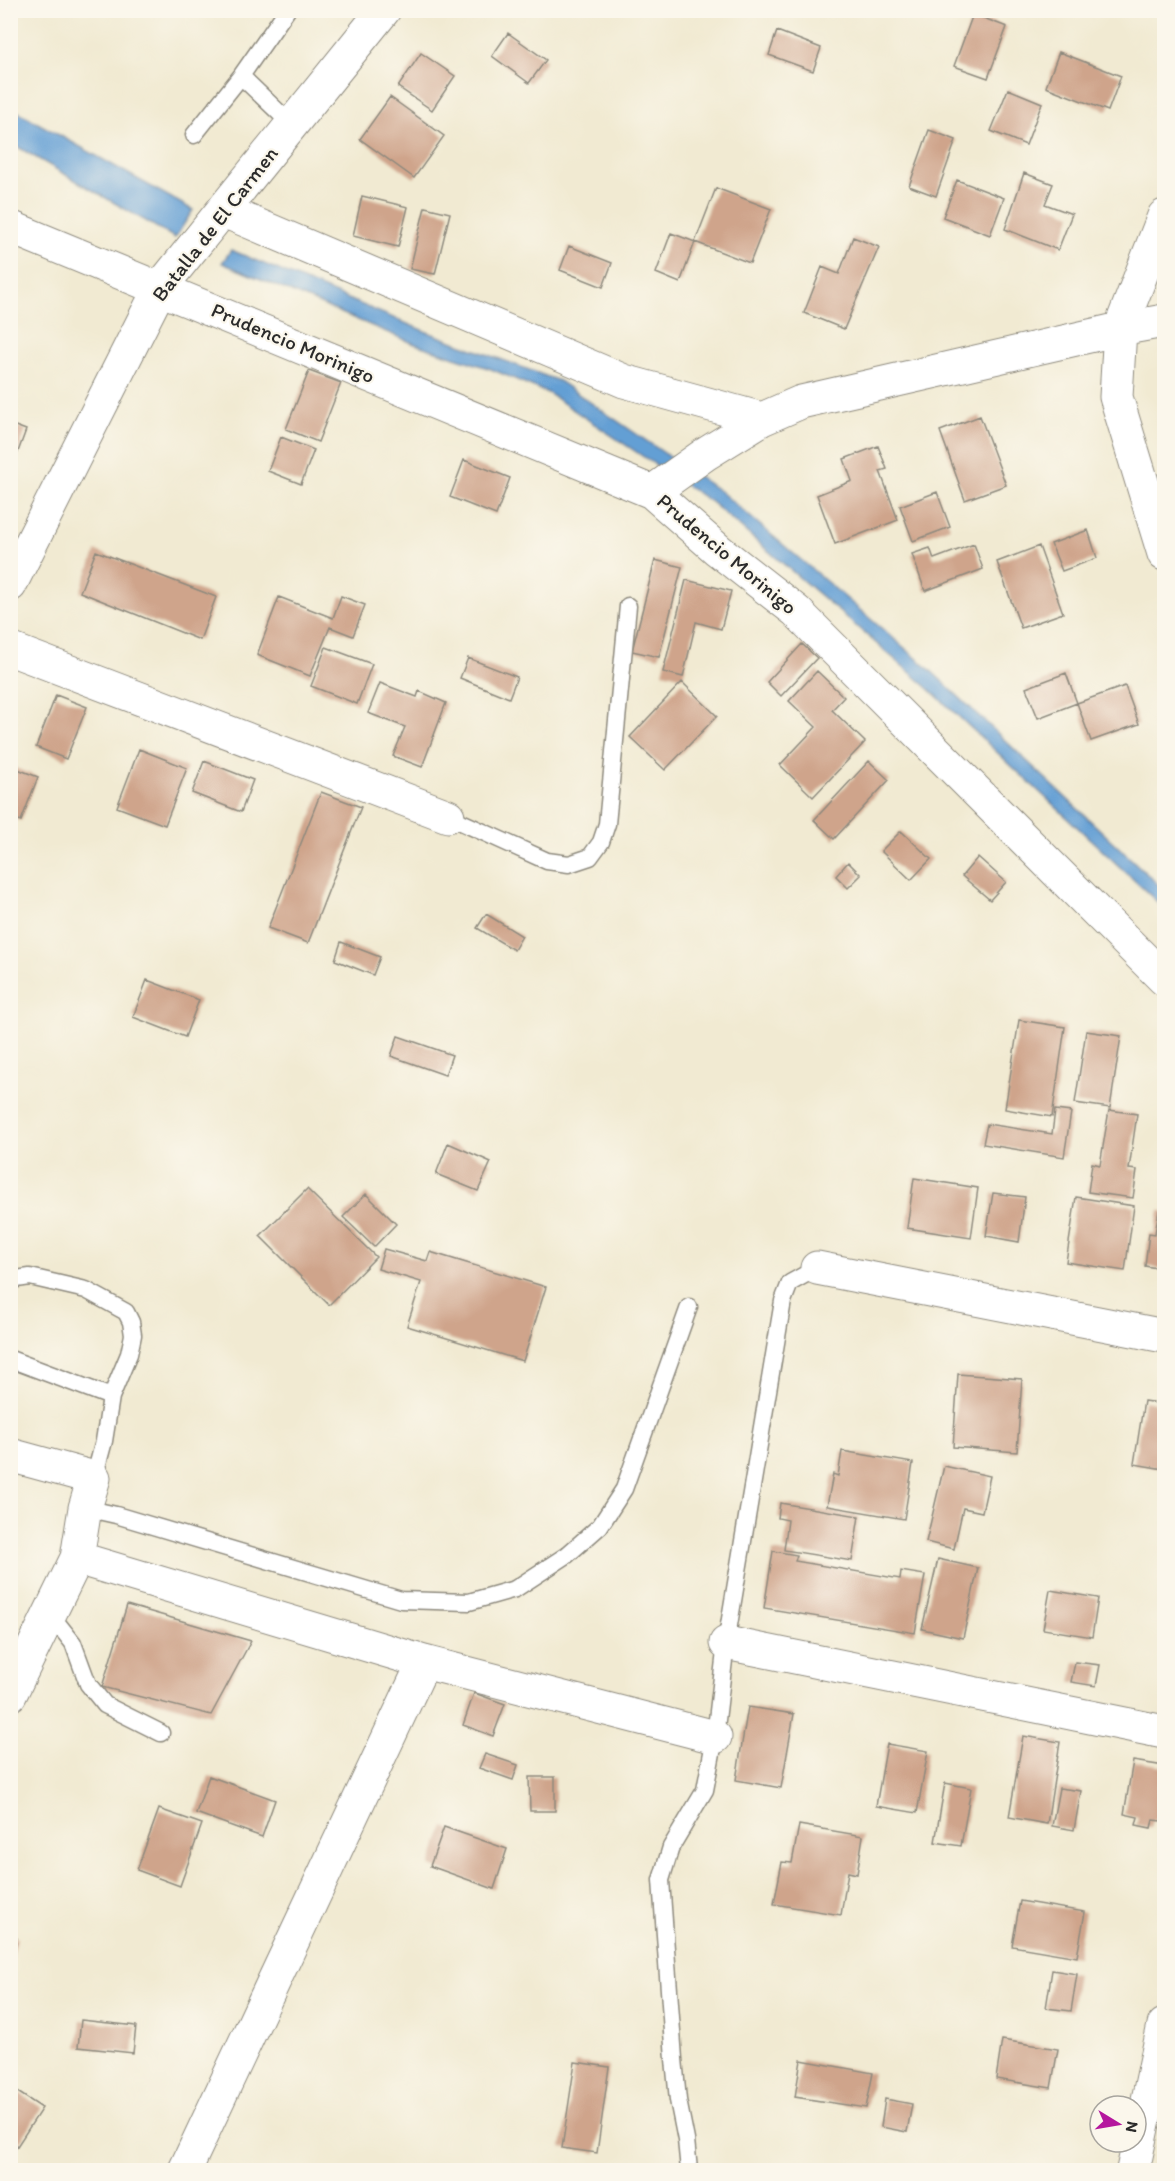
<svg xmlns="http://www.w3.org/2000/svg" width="1175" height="2181" font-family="Itim,sans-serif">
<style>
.water{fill:#639fd4;stroke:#476580;stroke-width:1.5}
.building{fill:#cfa48b}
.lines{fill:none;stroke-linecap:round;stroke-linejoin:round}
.service-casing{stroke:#8e8a7e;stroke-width:19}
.minor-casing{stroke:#8e8a7e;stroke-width:35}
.tertiary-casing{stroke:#8e8a7e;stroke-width:35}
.service{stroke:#fff;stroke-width:16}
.minor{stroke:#fff;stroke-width:33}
.tertiary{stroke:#fff;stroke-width:33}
.labels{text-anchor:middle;stroke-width:4.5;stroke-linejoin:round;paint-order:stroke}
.street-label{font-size:21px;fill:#2b2b2b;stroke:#fbf7ec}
</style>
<rect width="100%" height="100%" fill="#fbf7ec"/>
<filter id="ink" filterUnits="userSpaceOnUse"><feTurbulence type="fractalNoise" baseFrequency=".0167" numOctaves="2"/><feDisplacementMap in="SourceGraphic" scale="12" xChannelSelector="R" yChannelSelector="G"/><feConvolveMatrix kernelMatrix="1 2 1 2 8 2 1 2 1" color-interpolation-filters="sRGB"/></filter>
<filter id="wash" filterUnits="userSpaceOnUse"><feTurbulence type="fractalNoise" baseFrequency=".008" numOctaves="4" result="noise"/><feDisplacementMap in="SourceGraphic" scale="24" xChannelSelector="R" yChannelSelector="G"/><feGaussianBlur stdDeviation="1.35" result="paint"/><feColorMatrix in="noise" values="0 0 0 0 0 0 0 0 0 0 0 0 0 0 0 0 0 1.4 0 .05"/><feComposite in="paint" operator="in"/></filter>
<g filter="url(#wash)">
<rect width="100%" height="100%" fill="#f1ead2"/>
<path class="water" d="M11 108 193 210 175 238 11 143Z
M231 250 422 330 559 381 721 492 927 667 1164 890V908L926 686 711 502 548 393 491 369 415 344 222 263Z"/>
<g id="blocks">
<path class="building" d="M973 14 1007 27 988 78 954 66Z
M777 31 821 48 813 71 769 55Z
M508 33 546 60 529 83 492 56Z
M1059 52 1121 76 1108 111 1046 87Z
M421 53 455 76 432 110 398 87Z
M1008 89 1042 103 1026 145 991 131Z
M390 97 444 136 414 178 360 139Z
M929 130 956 140 936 196 909 186Z
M1024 173 1053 184 1045 204 1072 214 1058 250 1005 229Z
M957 180 1004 198 990 235 943 217Z
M716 188 771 209 750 263 695 242Z
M362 196 408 207 398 247 353 236Z
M425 207 450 213 435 274 410 269Z
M671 233 695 242 680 283 656 273Z
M853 237 879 247 844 329 804 313 822 267 839 274Z
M569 246 612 263 603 287 560 270Z
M309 371 341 383 318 442 286 429Z
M980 416 1006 485 965 500 940 431Z
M10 424 26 430 11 471H10Z
M281 437 314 450 301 484 268 471Z
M878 446 887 469 880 471 898 520 835 544 817 495 852 481 844 459Z
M464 460 510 478 496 515 450 497Z
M937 492 950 527 913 541 900 506Z
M1088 530 1097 558 1062 571 1051 544Z
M974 544 983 569 925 591 912 554 930 548 934 559Z
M1039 546 1063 613 1021 628 997 562Z
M96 551 216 597 200 640 80 592Z
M655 560 682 567 659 657 632 651Z
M686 580 731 591 721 629 696 622 683 677 663 672Z
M341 596 365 605 353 636 330 627 310 676 257 655 279 597 333 618Z
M802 644 817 658 781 696 767 682Z
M326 647 372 664 357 704 311 686Z
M468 658 517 677 509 698 460 678Z
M817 671 844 697 832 710 865 742 813 797 780 765 816 727 789 701Z
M1066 673 1077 703 1038 718 1026 688Z
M682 682 717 716 665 770 630 737Z
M380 683 417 697 419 691 446 703 422 767 393 756 405 727 368 713Z
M1125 686 1139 724 1091 741 1077 703Z
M56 695 87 707 66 759 36 747Z
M139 749 187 768 165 825 117 807Z
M204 761 253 780 241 812 192 793Z
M869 761 889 780 834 839 814 820Z
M10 766 38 777 21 821 10 817Z
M321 792 361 807 308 943 268 928Z
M901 831 931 859 911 880 881 851Z
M978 857 1006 882 990 900 962 876Z
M848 862 861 875 848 888 836 876Z
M486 914 522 936 514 950 477 928Z
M341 942 380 957 373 975 335 960Z
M147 980 199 1000 185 1037 133 1017Z
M1019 1020 1065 1027 1052 1117 1005 1109Z
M1086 1031 1121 1036 1110 1108 1075 1103Z
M398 1036 452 1055 445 1075 391 1056Z
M1055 1110 1071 1112 1064 1157 983 1144 987 1124 1052 1134Z
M1109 1110 1137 1114 1129 1169 1137 1170 1133 1198 1088 1192 1092 1163 1100 1165Z
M448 1143 491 1162 478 1191 436 1174Z
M914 1178 978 1188 971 1238 907 1228Z
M307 1189 376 1257 329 1305 260 1236Z
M993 1193 1025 1197 1019 1242 986 1236Z
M366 1194 396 1224 374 1247 343 1217Z
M1076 1197 1134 1206 1125 1271 1066 1262Z
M1159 1211H1164V1269L1145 1266 1149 1233 1155 1234Z
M384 1249 427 1261 430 1252 546 1287 523 1361 407 1326 421 1282 378 1269Z
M958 1374 1022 1379 1017 1452 953 1447Z
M1144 1401 1164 1404V1469L1134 1464Z
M842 1451 913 1463 904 1519 827 1506 833 1474 838 1476Z
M944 1466 990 1476 982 1512 963 1508 954 1549 926 1542Z
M780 1503 859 1516 852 1561 784 1550 788 1520 778 1518Z
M773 1551 797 1555 795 1561 900 1579 901 1571 925 1575 915 1633 764 1608Z
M938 1559 978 1568 963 1638 922 1629Z
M1050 1590 1098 1598 1092 1637 1043 1629Z
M127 1605 251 1641 211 1715 102 1687Z
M1075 1662 1100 1665 1096 1686 1071 1682Z
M474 1693 505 1704 493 1736 463 1725Z
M748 1707 794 1714 781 1788 736 1780Z
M1023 1736 1060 1742 1047 1824 1009 1817Z
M887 1744 928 1751 917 1813 876 1806Z
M485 1754 518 1765 513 1780 479 1768Z
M1133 1761 1164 1766V1806L1162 1821 1153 1820 1151 1828 1136 1825 1138 1817 1124 1814Z
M209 1776 275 1800 262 1837 196 1813Z
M529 1777H555V1811H530Z
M945 1783 971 1788 961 1846 935 1842Z
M1059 1788 1081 1791 1074 1830 1052 1826Z
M159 1809 202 1824 180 1886 137 1870Z
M799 1825 863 1836 857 1874 848 1872 841 1915 774 1904 782 1862 792 1863Z
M444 1827 507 1849 494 1889 430 1866Z
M1020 1901 1085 1912 1077 1957 1012 1946Z
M10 1936 17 1938 11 1963H10Z
M1052 1970 1077 1974 1071 2011 1046 2008Z
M81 2020 136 2026 133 2053 78 2047Z
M1002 2040 1058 2049 1051 2088 996 2079Z
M801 2060 873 2073 866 2108 795 2097Z
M575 2062 609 2067 597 2153 562 2148Z
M10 2087 42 2108 14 2151 10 2148Z
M885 2099 912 2104 907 2132 881 2127Z"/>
</g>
</g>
<g filter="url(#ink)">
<use href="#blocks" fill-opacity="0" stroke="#8e8a7e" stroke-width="1.5"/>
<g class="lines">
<g class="service-casing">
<path id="service" d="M287 10 241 76 292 125
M194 135 241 76
M448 816 547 861 569 864 590 857 601 842 607 824 628 606
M10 1280 30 1277 86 1290 126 1312 131 1322 133 1335 129 1354 111 1397 104 1441 94 1478
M10 1359 111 1397
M85 1508 116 1515 401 1600 469 1602 515 1589 567 1555 600 1526 624 1489 689 1307
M50 1614 73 1643 88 1684 105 1705 161 1733
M689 2170 686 2140 678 2100 674 2059 661 1880 671 1847 705 1790 715 1737 726 1643 783 1301 790 1283 817 1268"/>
</g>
<g class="minor-casing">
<path id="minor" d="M224 211 624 381 762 419 801 402 1120 329 1164 321
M1164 216 1120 329 1116 397 1164 554
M10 227 652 492 718 550 796 611 1164 979
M652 492 704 455 762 419
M10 649 448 816
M817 1268 1164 1336
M10 1455 94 1478 85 1508 77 1558 10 1695
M77 1558 424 1662 715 1737
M726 1643 1164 1732
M185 2170 424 1662
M1133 2170 1164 2025"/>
</g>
<g class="tertiary-casing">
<path id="tertiary" d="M10 585 160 288 384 10"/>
</g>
<use href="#service" class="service"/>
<use href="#minor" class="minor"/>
<use href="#tertiary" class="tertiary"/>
</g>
</g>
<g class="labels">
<g class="street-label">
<text transform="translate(215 224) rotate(-52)" y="7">Batalla de El Carmen</text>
<text transform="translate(293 343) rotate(23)" y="7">Prudencio Morinigo</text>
<text transform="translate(727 554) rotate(40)" y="7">Prudencio Morinigo</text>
</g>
</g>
<rect width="1175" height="2181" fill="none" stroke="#fbf7ec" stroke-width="36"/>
<g transform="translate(1118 2124) rotate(101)"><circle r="28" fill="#fbf7ec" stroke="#a8a59f" stroke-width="1.5"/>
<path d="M0-4.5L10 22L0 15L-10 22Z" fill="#b5179e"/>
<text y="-9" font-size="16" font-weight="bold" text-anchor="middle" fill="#2b2b2b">N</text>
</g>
</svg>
